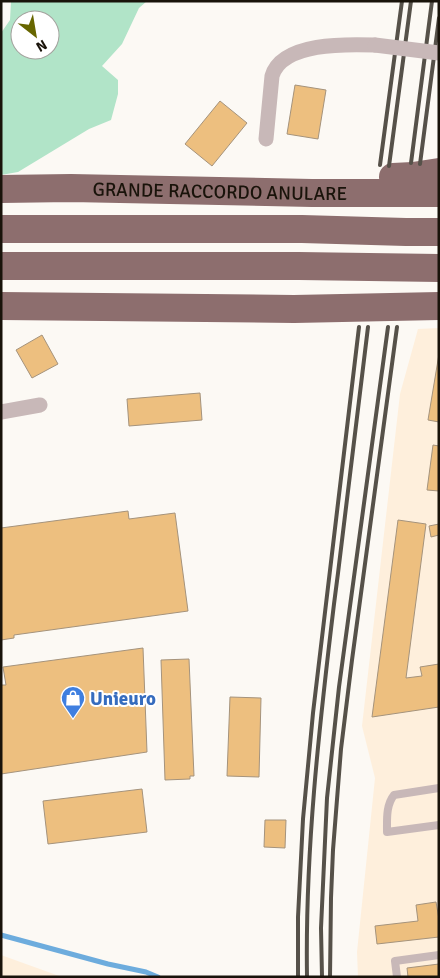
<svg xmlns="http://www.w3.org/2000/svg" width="440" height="978" font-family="Signika,sans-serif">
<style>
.built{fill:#feefdc}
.green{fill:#b1e4c8;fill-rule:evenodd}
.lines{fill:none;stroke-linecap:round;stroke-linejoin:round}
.stream{stroke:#6dacdd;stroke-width:5}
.building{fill:#edbf7f;stroke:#a5937c}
.service{stroke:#c8b8b8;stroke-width:8}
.minor{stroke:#c8b8b8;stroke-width:15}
.motorway{stroke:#8d6e6e;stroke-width:28}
.rail{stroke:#565149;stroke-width:4}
.minor-bridge{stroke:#c8b8b8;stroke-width:15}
.labels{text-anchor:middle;stroke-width:4;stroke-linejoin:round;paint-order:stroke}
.street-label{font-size:19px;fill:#19130a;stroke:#fff}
.shop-label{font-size:19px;font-weight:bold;fill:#366cbe;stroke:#fff;text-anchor:start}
</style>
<rect width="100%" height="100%" fill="#fcf9f4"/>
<path class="built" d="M439 328V977H358L357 952 375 778 362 726 400 394 418 329Z
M1 955 62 977H1Z"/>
<path class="green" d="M11 1H147L139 8 122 44 102 66 118 80V94L111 120 89 129 18 172 1 175V33L10 20ZM20 20H50V50H20Z"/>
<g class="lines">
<path class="stream" d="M1 935 108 964 146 972 158 977"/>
</g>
<path class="building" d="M295 85 326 90 318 139 287 134Z
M220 101 247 123 212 166 185 144Z
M42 335 58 364 32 378 16 350Z
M439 354V422L428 420Z
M200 393 202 420 129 426 127 399Z
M433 445 439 446V491L427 490Z
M128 511 129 519 175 513 188 611 14 635V638L1 640V528Z
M398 520 426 524 406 678 422 676 420 667 439 664V707L372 717Z
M439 524V535L431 537 429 526Z
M143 648 147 752 1 774V685H6L3 667Z
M189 659 194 776H190V779L165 780 161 660Z
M230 697 261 698 259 777 227 776Z
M142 789 147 832 48 844 43 801Z
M265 820H286L285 848 264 847Z
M436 902 439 919V937L377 944 375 926 418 921 416 905Z
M439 964V977H408L407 968Z"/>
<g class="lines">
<path class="service" d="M439 788 394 795C386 805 387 819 387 832L439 825
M397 977 395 961 439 955"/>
<path class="minor" d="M266 139 272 76C282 42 347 44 375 45
M1 412 40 405"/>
<g class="motorway">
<path d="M393 177 413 176 439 172"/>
<path id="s1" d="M1 189 71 188 312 193H439"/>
<path d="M1 229H302L406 232H439"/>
<path d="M1 266H299L439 268"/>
<path d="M1 306 294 309 439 306"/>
</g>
<path class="rail" d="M411 163 432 1
M420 164 439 18
M380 165 402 1
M389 166 411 1
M298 977V917L303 819 313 713 359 327
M307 977C305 852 319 728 334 604 346 512 357 420 368 327
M322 977 321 928 327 798 339 687 388 327
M330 977 331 898 333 850 341 749 352 660 397 327"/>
<path class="minor-bridge" d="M375 45 439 53"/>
</g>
<defs>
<g id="shop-pin" transform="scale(1.25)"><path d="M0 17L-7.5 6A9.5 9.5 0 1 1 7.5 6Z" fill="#3f7fe0" stroke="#fff"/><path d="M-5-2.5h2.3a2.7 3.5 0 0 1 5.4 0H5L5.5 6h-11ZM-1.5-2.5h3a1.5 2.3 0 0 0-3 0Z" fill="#fff"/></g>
</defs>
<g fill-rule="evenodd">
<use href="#shop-pin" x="73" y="698"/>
</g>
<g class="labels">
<g class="street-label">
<text dy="7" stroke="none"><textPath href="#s1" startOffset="219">GRANDE RACCORDO ANULARE</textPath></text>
</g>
<g class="shop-label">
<text x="90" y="705">Unieuro</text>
</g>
</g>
<rect width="440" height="978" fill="none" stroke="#19130a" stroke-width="5"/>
<g transform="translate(35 35) rotate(149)"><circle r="24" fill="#ffffff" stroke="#a3a19d"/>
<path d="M0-4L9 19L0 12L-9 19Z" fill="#676600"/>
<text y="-8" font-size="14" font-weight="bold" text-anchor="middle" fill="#19130a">N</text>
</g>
</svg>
